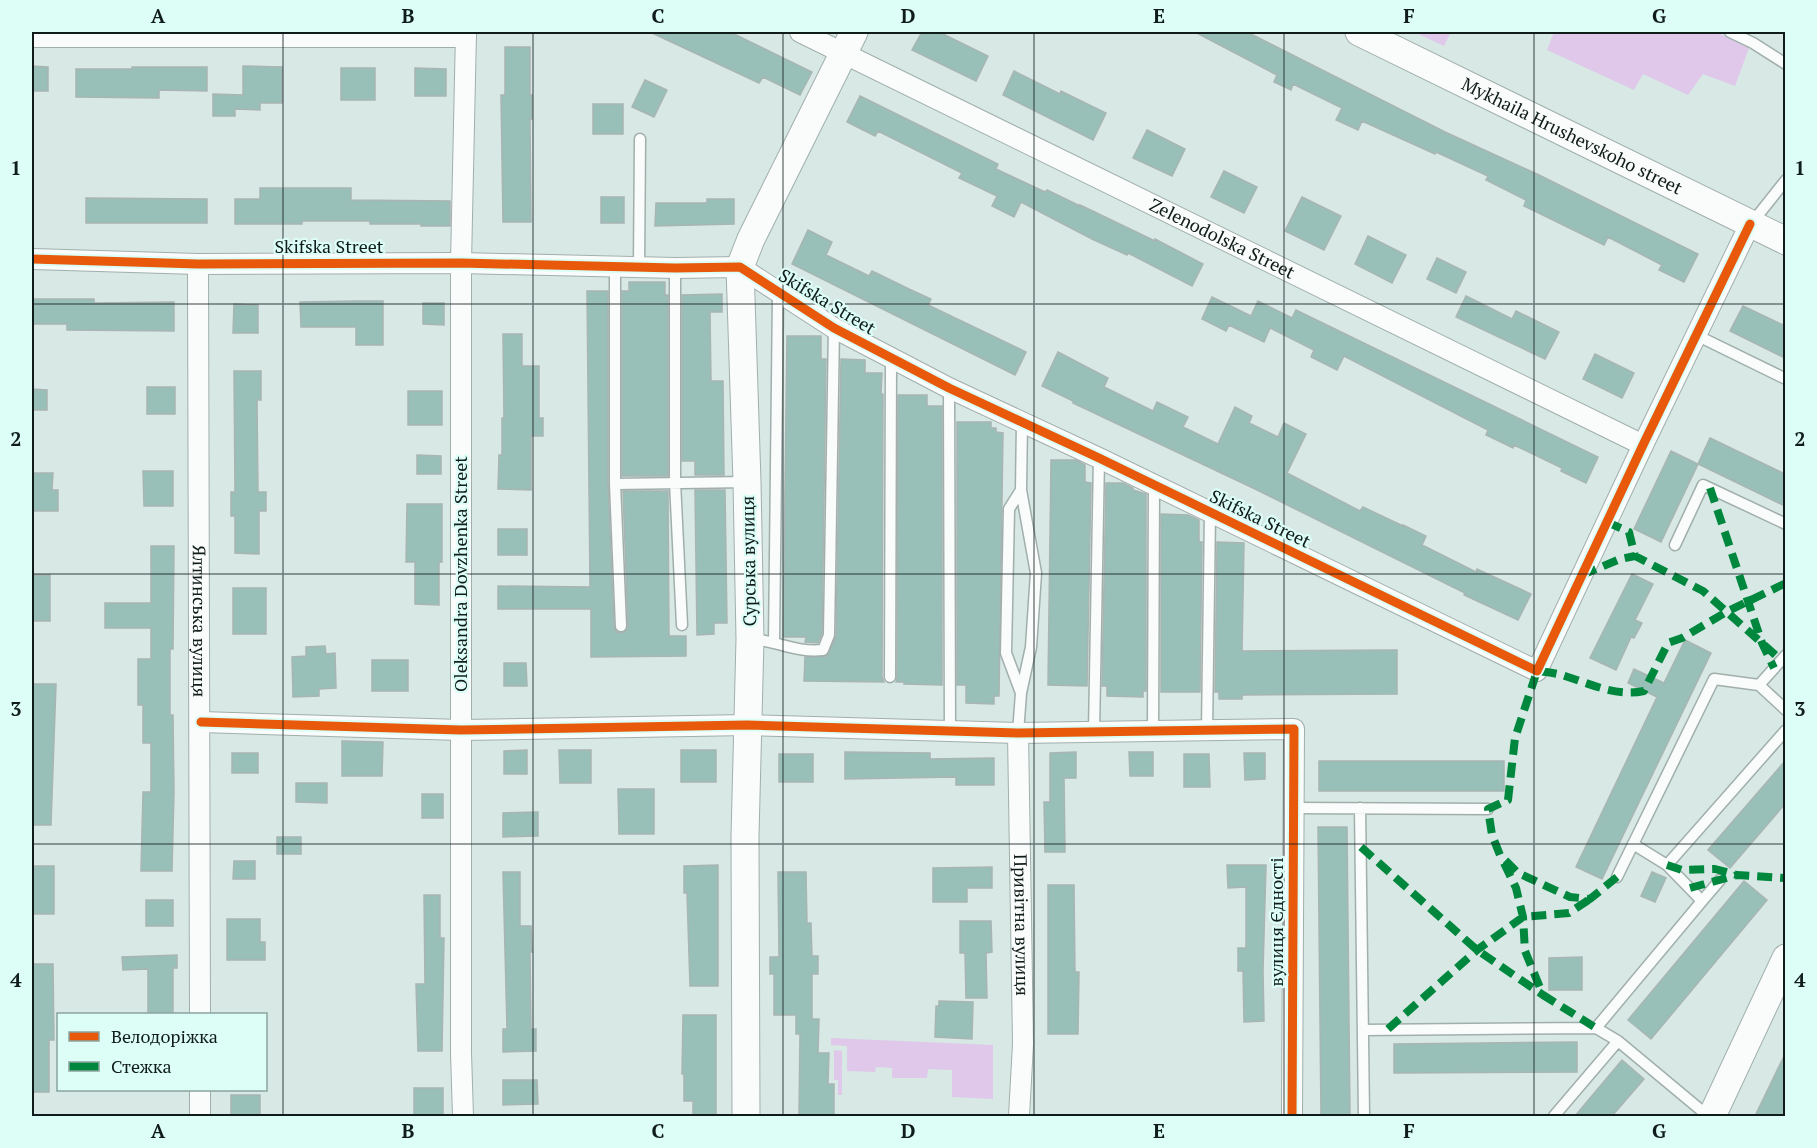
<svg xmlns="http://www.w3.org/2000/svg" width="1817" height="1148" font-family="'PT Serif',serif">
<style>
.green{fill:#dfc8e9}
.building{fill:#99bfb9;stroke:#a8b5b2;stroke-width:1.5}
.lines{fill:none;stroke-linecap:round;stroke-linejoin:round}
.lane-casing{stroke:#a1afac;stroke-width:13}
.street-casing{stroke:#a1afac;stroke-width:22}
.secondary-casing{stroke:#a1afac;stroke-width:29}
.lane{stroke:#f9fcfb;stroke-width:10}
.street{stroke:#f9fcfb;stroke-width:20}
.secondary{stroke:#f9fcfb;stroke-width:27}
.quiet{stroke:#00873e;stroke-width:8;stroke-dasharray:15 8;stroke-linecap:butt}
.cycleway-casing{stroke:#dcfef7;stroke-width:13}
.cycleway{stroke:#e8590c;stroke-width:9}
.grid{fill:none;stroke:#101c19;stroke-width:1.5;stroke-opacity:0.55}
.labels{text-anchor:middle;stroke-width:4.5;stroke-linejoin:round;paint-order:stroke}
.street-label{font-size:18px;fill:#101c19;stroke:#dcfef7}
.neatline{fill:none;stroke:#101c19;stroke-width:2}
.grid-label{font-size:20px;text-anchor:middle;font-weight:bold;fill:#101c19}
</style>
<rect width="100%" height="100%" fill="#d7e8e5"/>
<path class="green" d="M1414 32H1451L1444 46Z
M1554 32H1716L1749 48 1735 86 1703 74 1688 95 1643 74 1634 90 1547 50Z
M831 1038 993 1045V1099L952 1097V1070L928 1069 927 1078H892V1068L876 1067 875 1072 847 1071V1046L831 1045Z
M834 1050 842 1051V1095H838V1080H834Z"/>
<path class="building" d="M650 32H730L812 72 800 95 763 77 759 83Z
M922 32H939L988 56 976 81 912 50Z
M1195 32H1247L1445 132 1539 175 1698 254 1684 282 1659 270 1662 265 1608 237 1604 245 1524 206 1526 200 1486 180 1488 176 1436 152 1435 154 1362 121 1358 130 1336 120 1342 108 1293 84 1291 90 1274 82 1277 75Z
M505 47H530V95H532V119H530L531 222H503L501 95H505Z
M32 66 48 67V91H32Z
M243 66 282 67V103H260V110L235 109V116H213V94L243 95Z
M132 67H207V91L159 90V98L76 97V69H132Z
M341 68H375V100H341Z
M415 68 446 69V96H415Z
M1014 71 1060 94 1061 91 1106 113 1093 140 1003 95Z
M645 80 667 90 654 117 632 107Z
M860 96 998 164 996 169 1045 192 1047 190 1080 206V205L1155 241V239L1203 264 1192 286 1128 253 1127 255 1092 239 1021 202 1014 217 992 206 997 196 959 178 962 173 878 131 875 136 847 122Z
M593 104H623V134H593Z
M1147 130 1185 149 1172 176 1133 158Z
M1224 171 1257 187 1244 213 1211 197Z
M260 188H351V200L450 201V226H421V224H370V221H302V224H235V199H260Z
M601 197H624V223H601Z
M1302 197 1341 216 1324 250 1285 231Z
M86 198 207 199V223H86Z
M707 199H734V224L655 226 656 203H707Z
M808 230 832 242 826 255 869 276 872 271 909 289 931 299 928 305 1026 352 1015 375 792 264Z
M1368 236 1406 255 1392 283 1355 264Z
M1437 258 1466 272 1456 293 1427 279Z
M629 282H665V295H668V476H622V291H629Z
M587 291H608V484L614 627 617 632 622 633 627 630 628 626 623 491H668L669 636H686V656L591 657V609H498V586L590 587Z
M722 294V312H710L711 381H723L724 475H695V461H682V295Z
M1466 296 1512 319 1516 311 1559 332 1545 359 1456 317Z
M1212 297 1251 316 1258 301 1292 318 1296 310 1598 457 1586 483 1561 471 1562 468 1514 445 1513 448 1486 435 1488 430 1344 356 1337 370 1311 357 1314 350 1270 328 1264 342 1229 325 1226 331 1202 319Z
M32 299H94V303L174 302V331L67 330V324H32Z
M356 301H383V345H356V327H301L300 302Z
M423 303H444V325L423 324Z
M234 304 258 305V333H233Z
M1743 306 1785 326V358L1730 331Z
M503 334H522V366H539V418H543V436H531V490L498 489 499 455H502V418H504Z
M787 336H821V359H826L822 633 818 643 805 642 806 637H783Z
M1058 352 1108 378 1104 387 1153 411 1157 402 1188 417 1183 427 1218 444 1235 407 1252 416 1249 423 1278 437 1284 423 1306 434 1287 473 1360 511 1363 507 1403 526V525L1426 536 1422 545 1476 572 1477 569 1531 594 1518 620 1464 595 1465 593 1253 488 1073 403V401L1042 386Z
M1595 354 1634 373 1622 398 1583 379Z
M841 359 865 360V373H882L881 394H883L882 677 884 682 804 681 805 657 827 656 836 636Z
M234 371H261V400H257L258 492H266V511H259V554L235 553V516H231V492H235Z
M147 387H175V414H147Z
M32 389 47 390V410H32Z
M408 391H442V425H408Z
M898 395H927V406H942V685L904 684V682H896L897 677Z
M957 422H991V428H996V432L1003 433 999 696H994V704L966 703V685H957Z
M1710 438 1785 474V506L1698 464Z
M1671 451 1698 464 1661 542 1634 529Z
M417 455 441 456V474H417Z
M1051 460H1076L1085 465V482L1091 483 1087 686 1048 685Z
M143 471H173V506H144Z
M32 473H53L52 490H58V511H32Z
M1106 483H1123L1133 488V490L1146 494V691H1143V697L1107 696V686H1102Z
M695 490H725L727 623H714V634L697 635Z
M407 504H442V562H439V605L415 604V562H406Z
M1161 514 1188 515 1199 520V542H1202L1200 692H1161Z
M498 529H527V555H498Z
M1217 542 1244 543 1242 651 1397 650V694L1242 695V699H1219V692H1215Z
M151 546H174L173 649H170V715H173L174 792 172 871H141L143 792H151V743H143V705H138V659H151V628H105V603H151Z
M1632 574 1653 584 1635 620 1642 623 1634 638 1631 637 1616 670 1590 658Z
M32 575H50V621H32Z
M233 588H266V634H233Z
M1685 640 1711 653 1602 879 1576 867 1657 697 1628 683 1634 669 1664 683Z
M325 646 326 654 335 653 336 688 319 689V696L293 697 292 657 306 656V647Z
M372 660H408V691H372Z
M504 663H526L527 686H504Z
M32 684H56L51 825H32Z
M342 741 383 742 382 776H342Z
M527 750V774H504V751Z
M559 750H591V783H560Z
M681 750H716V782H681Z
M845 752 930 753V759L994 758V785H956V777L845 779Z
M1076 752V778H1064L1065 852H1045L1044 802H1050V753Z
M1129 752H1153V776H1130Z
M232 753H258V773H232Z
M1244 753H1265V779L1245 780Z
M779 754H813V782H779Z
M1184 754H1209L1210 787H1184Z
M1319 761H1504V791H1319Z
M1785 761V804L1730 868 1708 850Z
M296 783H327V803L296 802Z
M618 789H654V834H619Z
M422 794H443V818H422Z
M538 812V836L503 837V813Z
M1318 827H1347L1350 1116H1321Z
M277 837H301V854H277Z
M234 861H255V879H233Z
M718 865V986H690L687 893H684V866Z
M1227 865H1266L1263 971 1264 1021 1244 1022 1243 971H1238V948H1246V887L1228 888Z
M32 866H54V914H32Z
M992 867V888H967V902H933V868Z
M503 872H520V926H531L532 952H530L531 1029H536V1051L503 1052V1029H507Z
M778 872H806L807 923H811L812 956H818V974H812V1019H819L818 1053H829L828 1084H834V1116H799L800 1034H796V1015H774V974H770V957H779Z
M1652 872 1666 878 1655 902 1641 896Z
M1744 881 1767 900 1651 1039 1628 1020Z
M1048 885H1074L1075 972H1079L1078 1034H1048Z
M424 895H440V938H444L442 1051H418L416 984H425Z
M146 900H173V926H146Z
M227 919H260V942H265V960H227Z
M960 921H991L992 952 986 953 987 998H966L965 953H960Z
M177 955V968H173V1014H148V969L123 970 122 957Z
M1582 957V990H1549V958Z
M32 964H53L54 1040H49V1092H32Z
M939 1001 973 1002 972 1039 935 1037 936 1006H939Z
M683 1015H716V1116H693V1101H684V1074H682Z
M1577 1042V1072L1394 1073V1044Z
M1785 1054V1116H1755Z
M1622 1060 1644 1079 1612 1116H1575Z
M503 1080H537L538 1104 503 1105Z
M414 1088H443V1116H414Z
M231 1095H260V1116H231Z"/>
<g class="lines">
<g class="lane-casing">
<path id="lane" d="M1730 32 1753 43 1786 64
M1751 224 1786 180
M615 266V484L621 626
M639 267 640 139
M675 268V482L682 625
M1696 335 1786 379
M949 388 950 731
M615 484 747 482
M1021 490 1009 509 1006 653 1021 693
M1675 545 1703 485 1786 524
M750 639C776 640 795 653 823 650L829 635 834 328
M774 643 778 294
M890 677 891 357
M1759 685 1786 710
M1207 730 1210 513
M1153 731 1154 486
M1094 732 1099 458
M1018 733 1021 693 1031 647 1036 573 1021 490 1022 422
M1294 808 1488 809
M1360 808 1364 1116
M1667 865 1786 730
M1617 877 1714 679 1759 685 1786 655
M1702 901 1720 880
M1596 1028 1618 1041
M1364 1030 1596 1028 1702 901 1667 865 1633 844
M1554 1116 1618 1041 1708 1116"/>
</g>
<g class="street-casing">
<g id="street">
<path id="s1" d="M800 32 1643 445"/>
<path d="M32 37H466"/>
<path d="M32 259 198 264 461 263 675 268 740 267 834 328 949 388 1099 458 1537 671 1643 445 1750 224"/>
<path id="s2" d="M198 264 200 1014"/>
<path d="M201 722 461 730 747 725 1018 733 1294 729 1292 1116"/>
<path id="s3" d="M1018 733 1023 1044 1019 1116"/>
<path d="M200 1116V1090"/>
<path d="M463 1116 461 1053V263L466 32"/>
</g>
</g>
<g class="secondary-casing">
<g id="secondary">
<path id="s4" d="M1359 32 1786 241"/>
<path d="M746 1116 745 836 750 639 747 482 740 267 751 239 854 32"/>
<path d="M1712 1116 1786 958"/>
</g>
</g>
<use href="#lane" class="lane"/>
<use href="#street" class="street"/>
<use href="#secondary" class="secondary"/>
<path class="quiet" d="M1710 488 1762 643 1774 668
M1607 522 1629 532 1635 556 1703 591 1781 660
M1582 575 1620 559 1635 556
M1361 847 1477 950 1543 995
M1504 863 1516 888 1523 917 1525 951 1543 995 1596 1028
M1667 865 1682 870 1715 869 1737 875
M1617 877 1590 899 1570 897 1518 873 1500 855 1492 835 1488 809 1508 800 1515 738 1537 671C1546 672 1556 673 1565 676 1591 684 1616 697 1644 691L1668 643 1682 638 1728 611 1786 583
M1690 888 1737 875 1786 878
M1388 1029 1477 950 1523 917 1569 913 1590 899"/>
<g class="cycleway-casing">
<path id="cycleway" d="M32 259 198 264 461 263 675 268 740 267 834 328 949 388 1099 458 1537 671 1643 445 1750 224
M201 722 461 730 747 725 1018 733 1294 729 1292 1116"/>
</g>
<use href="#cycleway" class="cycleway"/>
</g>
<path class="grid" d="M283 32V1116M533 32V1116M783 32V1116M1034 32V1116M1284 32V1116M1534 32V1116M32 304H1786M32 574H1786M32 844H1786"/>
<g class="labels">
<g class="street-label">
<text dy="6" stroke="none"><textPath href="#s4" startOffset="237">Mykhaila Hrushevskoho street</textPath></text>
<text dy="6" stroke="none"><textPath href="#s1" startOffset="470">Zelenodolska Street</textPath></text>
<text x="329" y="253">Skifska Street</text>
<text transform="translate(827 302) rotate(31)" y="6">Skifska Street</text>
<text transform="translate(1260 519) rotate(26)" y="6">Skifska Street</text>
<text transform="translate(749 561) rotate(-91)" y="6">Сурська вулиця</text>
<text transform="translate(461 574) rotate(-90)" y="6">Oleksandra Dovzhenka Street</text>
<text dy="6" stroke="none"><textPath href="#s2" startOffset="357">Ялтинська вулиця</textPath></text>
<text transform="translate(1277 922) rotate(-90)" y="6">вулиця Єдності</text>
<text dy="6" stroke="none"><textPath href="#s3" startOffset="192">Привітна вулиця</textPath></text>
</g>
</g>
<rect width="1817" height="1148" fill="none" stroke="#dcfef7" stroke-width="66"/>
<rect x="57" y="1013" width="210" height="78" fill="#dcfef7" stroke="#8aa49e" stroke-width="1.5"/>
<rect x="69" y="1032" width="30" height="9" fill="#e8590c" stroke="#8aa49e" stroke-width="1.5"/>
<text x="111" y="1043" font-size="18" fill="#101c19">Велодоріжка</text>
<rect x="69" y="1062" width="30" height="9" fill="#00873e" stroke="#8aa49e" stroke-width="1.5"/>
<text x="111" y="1073" font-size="18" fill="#101c19">Стежка</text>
<rect x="33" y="33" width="1751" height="1082" class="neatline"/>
<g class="grid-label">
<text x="158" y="23">A</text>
<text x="408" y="23">B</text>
<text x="658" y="23">C</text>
<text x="908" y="23">D</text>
<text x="1159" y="23">E</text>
<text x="1409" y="23">F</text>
<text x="1659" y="23">G</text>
<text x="16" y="175">1</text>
<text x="1800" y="175">1</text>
<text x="16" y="446">2</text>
<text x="1800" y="446">2</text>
<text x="16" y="716">3</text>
<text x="1800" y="716">3</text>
<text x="16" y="987">4</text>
<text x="1800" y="987">4</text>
<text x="158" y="1138">A</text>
<text x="408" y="1138">B</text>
<text x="658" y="1138">C</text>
<text x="908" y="1138">D</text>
<text x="1159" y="1138">E</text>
<text x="1409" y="1138">F</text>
<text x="1659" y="1138">G</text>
</g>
</svg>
